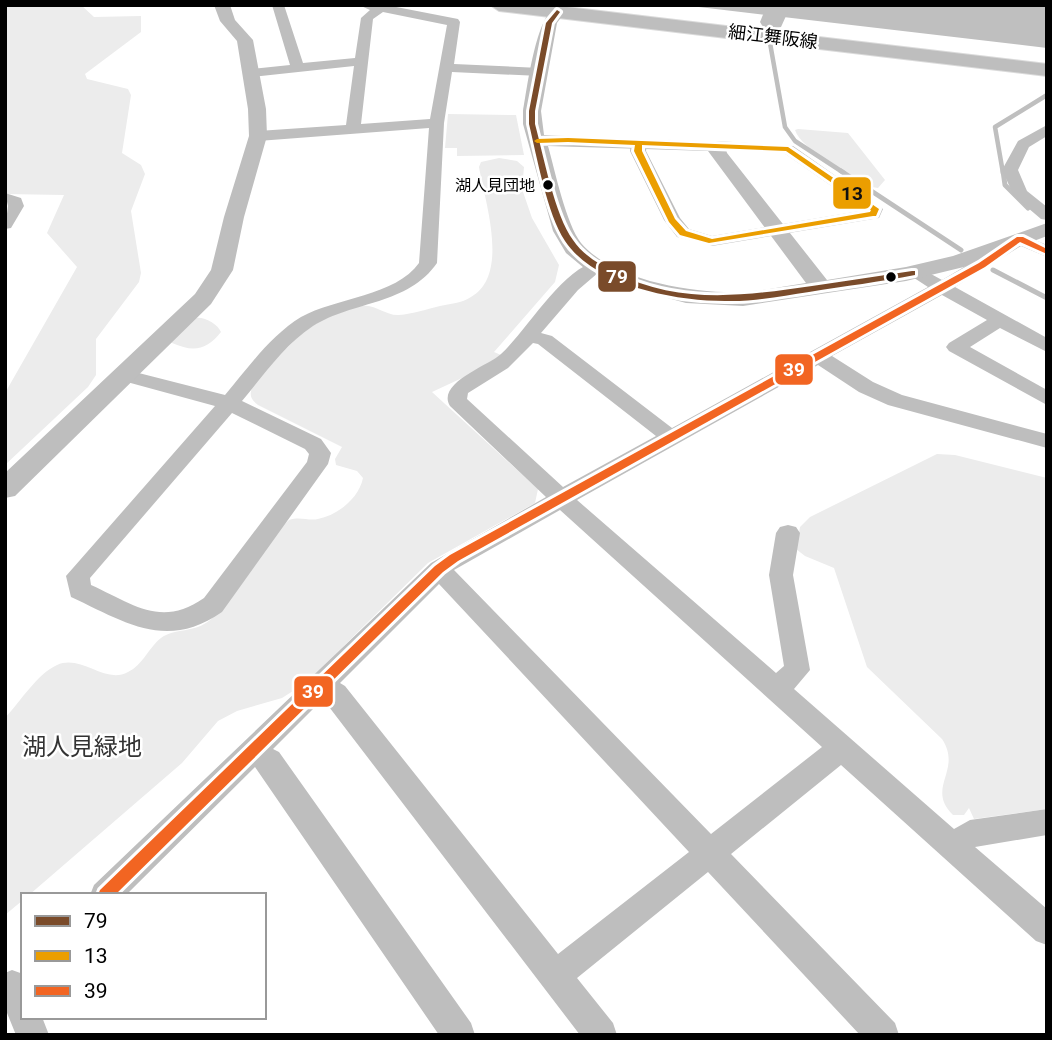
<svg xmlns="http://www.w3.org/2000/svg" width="1052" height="1040" font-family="Roboto,'Noto Sans JP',sans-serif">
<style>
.green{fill:#ececec}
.water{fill:#bfbfbf}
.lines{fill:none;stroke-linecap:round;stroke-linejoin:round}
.stream-far1{stroke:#bfbfbf;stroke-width:4.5}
.stream{stroke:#bfbfbf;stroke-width:5}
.river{fill:#bfbfbf;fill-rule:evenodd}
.primary-casing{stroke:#dbdbdb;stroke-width:2}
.minor{fill:#bebebe;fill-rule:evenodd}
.tertiary{fill:#bebebe;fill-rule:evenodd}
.primary{fill:#bebebe;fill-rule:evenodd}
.bus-1-casing{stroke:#fff;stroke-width:6}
.bus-2-casing{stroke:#fff;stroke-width:6}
.bus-3-casing{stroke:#fff;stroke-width:6}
.bus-1{fill:#7a4b2a;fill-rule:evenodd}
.bus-2{fill:#eb9e00;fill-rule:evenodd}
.bus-3{fill:#f26522;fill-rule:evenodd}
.bus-dot{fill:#000;stroke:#fff;stroke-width:2.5}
.labels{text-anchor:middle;stroke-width:5;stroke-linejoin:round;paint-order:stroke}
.far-bus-label{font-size:16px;fill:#000;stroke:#fff;text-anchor:end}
.far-street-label{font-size:18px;fill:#000;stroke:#fff}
.near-park-label{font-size:24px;fill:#333;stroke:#fff}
.line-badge{stroke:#fff;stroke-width:2.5}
.badge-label{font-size:19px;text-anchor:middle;font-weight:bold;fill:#fff}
.pale-badge-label{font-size:19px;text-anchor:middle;font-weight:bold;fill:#111}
</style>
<rect width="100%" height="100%" fill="#fff"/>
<path class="green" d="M5 5H81L94 17 141 16V32L85 74 87 79 128 89 131 95 122 153 141 165 145 174 131 211 141 273 139 282 96 339V375L88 387 5 465V393L77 267 47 233 64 195 5 194Z
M448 114 516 115 524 155 457 156V148H445Z
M798 129 848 133 885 180 878 188 872 187C853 175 801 150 795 130Z
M499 158 517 161 524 167 522 189 532 218 559 265 555 282 494 352 501 355 475 372 432 392 538 489 535 503 428 563 307 682 282 698 237 711 218 721 182 763 29 895H23V900L5 915V718C20 702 37 674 57 665 82 654 105 685 128 672 143 665 149 647 161 638 174 628 195 633 210 620 243 592 258 548 289 520 300 516 308 521 318 519 338 515 359 498 363 478L357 471 336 465 335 459 342 447 258 405C250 399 249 395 253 385 283 351 314 312 363 306 375 304 386 316 399 315 413 314 427 309 440 306 450 304 462 303 471 297 510 275 485 202 479 167L481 162Z
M195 318C204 316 218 324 221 332 206 351 193 352 172 343L171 341Z
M937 454 955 455 1047 478V809L974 819 969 808 964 815H953C925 787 963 771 942 739L867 667 834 568 805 556 796 549 800 527 810 517Z"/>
<path class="water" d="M682 5H1047V48Z"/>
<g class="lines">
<path class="stream-far1" d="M770 43 785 127 795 141 844 173
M1003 173 995 127 1047 95"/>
<path class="stream" d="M841 171 961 250
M1003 171 1005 185 1028 208
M993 270 1047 298"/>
<path class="river" d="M767 5H791L781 27 772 29 763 27 760 22Z"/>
<g class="primary-casing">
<path id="primary" d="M490 5H550L1047 64V76L499 11Z"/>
</g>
<path class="minor" d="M272 5H284L303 63 355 58 361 18 370 10 359 5H386L458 19 460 22 454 64 540 68 547 72 540 76 452 72 444 123 437 263C408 305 353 301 313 326 284 345 264 375 242 401L321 439 331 453 328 464 222 612C166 651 125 622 71 597L66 576 215 406 116 379 113 375 116 371 123 369 225 395C248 368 270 336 301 317 335 298 396 296 419 263L429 128 258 141 250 136 258 131 346 125 354 66 251 77 244 73 251 69 290 65ZM383 12 447 25 430 119 361 124 373 19ZM232 413 305 449 309 454 307 462 204 598C161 628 133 604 91 585L90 578Z
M1047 125V136L1029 147 1018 170 1027 191 1047 207V220L1041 219 1014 196 1002 170 1018 141Z
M639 138 647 143 646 151 680 218 689 229 712 236 866 210 784 153 712 149 709 146 717 141 793 146 883 209 879 218 873 219 712 246 677 237 664 220 630 151 631 143Z
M5 193 21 198 24 206 11 228 5 229 8 206Z
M1020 234 1047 245V257L1021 246 955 287 1047 338V352L1000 328 970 347 1047 390V405L949 351 946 347 949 343 987 320 942 295 832 356 873 382 902 395 1047 434V448L888 405 859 392 818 365 577 500 776 673 784 666 769 575 776 533 780 527 788 525 796 527 800 533 793 575 810 670 794 689 954 829 970 820 1047 809V835L975 847 1047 909V945L1036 941 841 765 731 854 895 1023 899 1035H860L708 872 577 978 613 1023 617 1035H580L323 699 273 749 279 752 471 1023 475 1035H439L255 767 126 895H90L94 885 431 563 546 497 450 406C436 383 488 366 501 354 528 329 561 270 597 261L606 266 578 290 541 333 552 336 672 428 928 287 905 272 908 268H920L942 280ZM533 343 538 344 656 436 563 487 467 399 468 393 508 368ZM560 510 822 747 711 834 454 570ZM439 584 689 852 558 954 345 686 340 683Z
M12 970 23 974V1017H42L49 1035H16L5 1008V973Z"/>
<path class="tertiary" d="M214 5H230L235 20 253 40 266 109 267 136 244 217 233 270 211 304 15 496 5 498V473L195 294 211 270 224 217 249 136 248 109 237 41 220 21Z
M557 7 565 12 557 23 541 111 544 135 724 142 727 153 827 280 906 267 953 256 1047 223V236L968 266 906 281 743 306 686 303 609 282 584 268 566 253 553 231 523 124V111C527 90 536 13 557 7ZM548 146 708 151 806 283C785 286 763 291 742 292 695 294 613 281 581 243 566 224 555 171 548 146Z"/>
<use href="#primary" class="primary"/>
<g class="bus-1-casing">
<path id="bus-1" d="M557 10 560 12 552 23 535 111V124C543 154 555 216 573 240 583 255 599 264 614 272 679 305 743 296 812 286 846 281 879 276 912 271H915V275C880 282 845 286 809 292 781 296 753 302 725 301 675 301 595 286 565 241 547 214 537 157 529 124V111L546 23Z"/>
</g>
<g class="bus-2-casing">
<path id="bus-2" d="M568 138 788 147 879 209 876 216H873L709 243 680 235 669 222 634 151 635 145 568 142 537 143 534 141 537 139ZM642 145 786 151 871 210 870 212 712 239 686 231 675 219 642 151Z"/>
</g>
<g class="bus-3-casing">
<path id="bus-3" d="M1017 237H1023L1047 249V254L1020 242 985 267 458 561 443 572 115 895H98L100 890 435 566 450 555 979 263Z"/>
</g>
<use href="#bus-1" class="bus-1"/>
<use href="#bus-2" class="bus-2"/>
<use href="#bus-3" class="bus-3"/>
</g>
<g class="bus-dot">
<circle cx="548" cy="185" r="6"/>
<circle cx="891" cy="277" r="6"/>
</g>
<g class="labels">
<g class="far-bus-label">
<text x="535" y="191">湖人見団地</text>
</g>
<g class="far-street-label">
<text transform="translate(773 37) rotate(7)" y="6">細江舞阪線</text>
</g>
<g class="near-park-label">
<text x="82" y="755">湖人見緑地</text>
</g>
</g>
<g class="line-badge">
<rect x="832" y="176" width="40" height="34" rx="7" fill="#eb9e00"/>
<rect x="597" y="260" width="40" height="33" rx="7" fill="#7a4b2a"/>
<rect x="774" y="353" width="40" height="33" rx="7" fill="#f26522"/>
<rect x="293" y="675" width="41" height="33" rx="7" fill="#f26522"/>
</g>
<g class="badge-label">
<text x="617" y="283">79</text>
<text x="794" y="376">39</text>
<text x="313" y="698">39</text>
</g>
<g class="pale-badge-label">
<text x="852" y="200">13</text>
</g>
<rect width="1052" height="1040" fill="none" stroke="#000000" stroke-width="14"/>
<rect x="21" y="893" width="245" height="126" fill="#ffffff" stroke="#999999" stroke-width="2"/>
<rect x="35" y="916" width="35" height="10" fill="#7a4b2a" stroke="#999999" stroke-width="2"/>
<text x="84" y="928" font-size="21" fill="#000000">79</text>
<rect x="35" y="951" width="35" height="10" fill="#eb9e00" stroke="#999999" stroke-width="2"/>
<text x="84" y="963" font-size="21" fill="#000000">13</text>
<rect x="35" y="986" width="35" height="10" fill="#f26522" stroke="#999999" stroke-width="2"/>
<text x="84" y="998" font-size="21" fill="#000000">39</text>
</svg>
